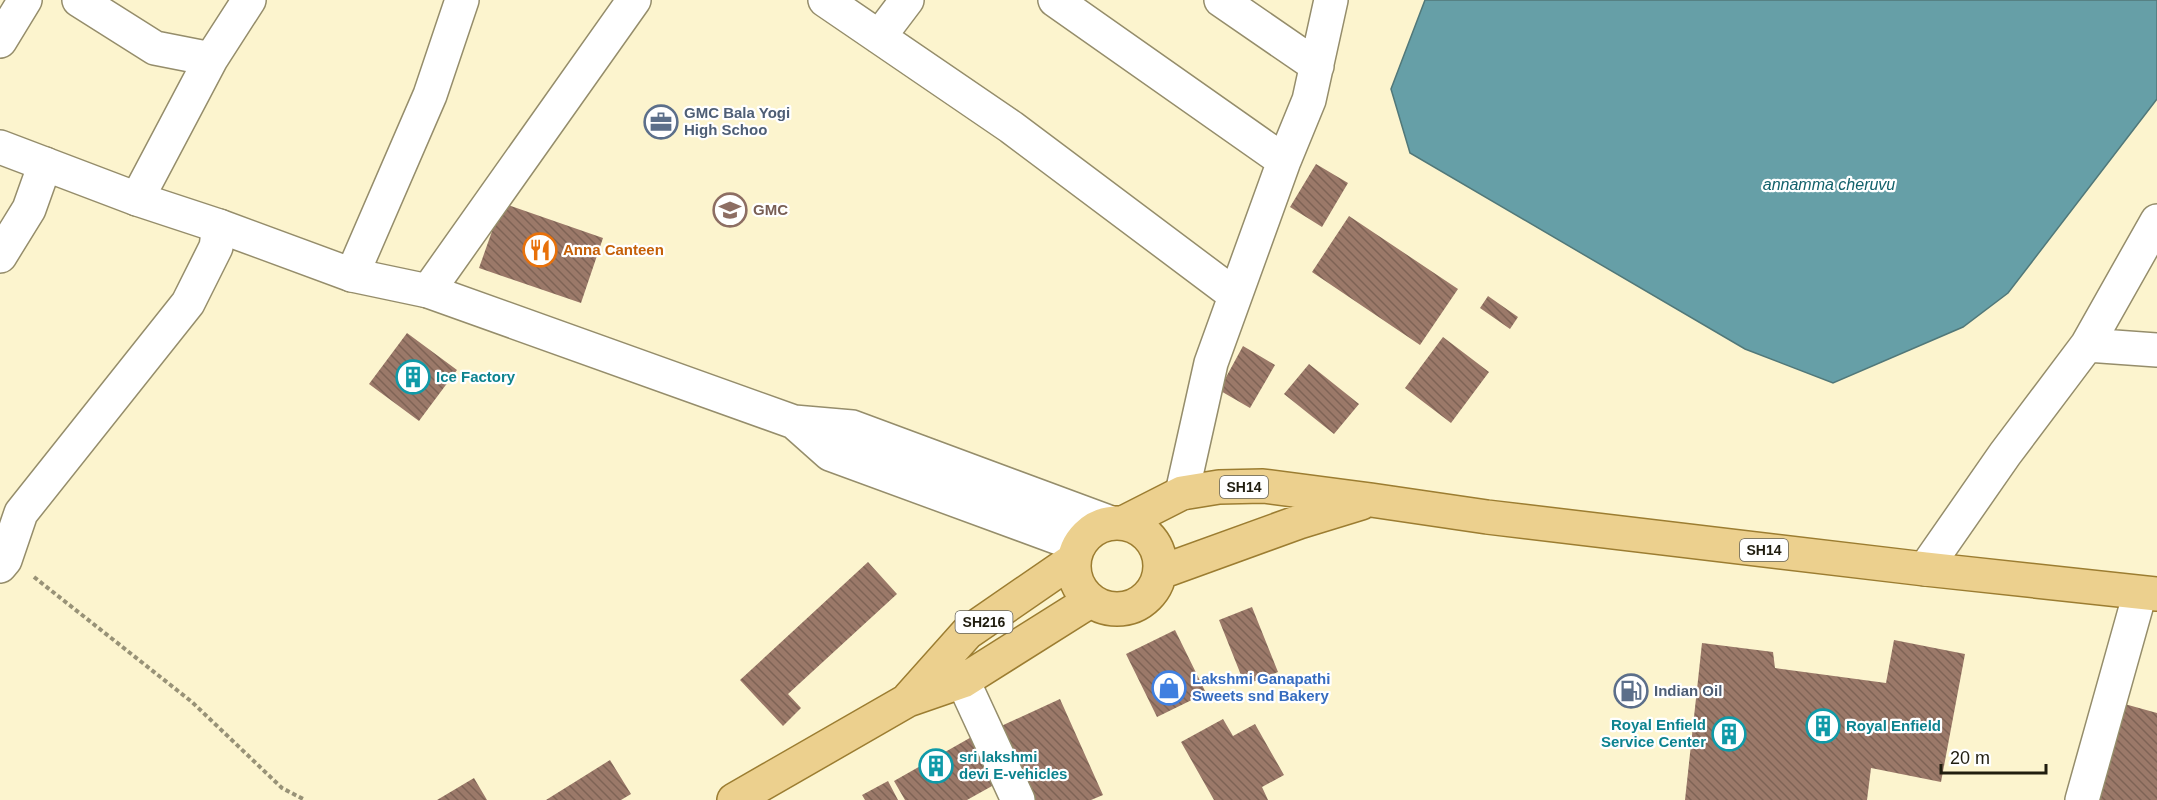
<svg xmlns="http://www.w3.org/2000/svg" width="2157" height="800" font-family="Helvetica,sans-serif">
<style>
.water{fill:#669fa7;stroke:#517879;stroke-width:1.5}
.building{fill:url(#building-back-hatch)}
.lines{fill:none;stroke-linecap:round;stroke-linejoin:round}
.minor-casing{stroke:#958d6b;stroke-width:36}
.tertiary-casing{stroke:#958d6b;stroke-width:36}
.primary-casing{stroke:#9c7d31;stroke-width:36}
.path{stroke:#989277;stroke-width:4;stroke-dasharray:4.5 3;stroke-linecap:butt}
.minor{stroke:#fff;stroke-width:33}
.tertiary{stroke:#fff;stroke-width:33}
.primary{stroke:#ecd08e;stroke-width:33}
.labels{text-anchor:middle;stroke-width:4.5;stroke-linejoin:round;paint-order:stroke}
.shield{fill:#fff;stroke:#636157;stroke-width:1.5}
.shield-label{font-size:14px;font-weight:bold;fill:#201d0f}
.service-label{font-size:15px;font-weight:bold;fill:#4e5e75;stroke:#fff;text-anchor:start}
.education-label{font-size:15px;font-weight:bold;fill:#785e54;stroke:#fff;text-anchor:start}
.food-label{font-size:15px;font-weight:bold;fill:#c56008;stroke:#fff;text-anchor:start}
.culture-label{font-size:15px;font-weight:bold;fill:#0d838f;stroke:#fff;text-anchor:start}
.shop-label{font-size:15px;font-weight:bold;fill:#366cbe;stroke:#fff;text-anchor:start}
.water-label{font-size:16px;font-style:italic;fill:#12616b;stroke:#fff}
</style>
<defs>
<pattern id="building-back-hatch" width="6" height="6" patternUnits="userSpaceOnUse" patternTransform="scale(1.5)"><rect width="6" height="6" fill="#9b7969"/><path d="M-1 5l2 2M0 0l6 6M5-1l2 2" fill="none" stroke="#7e6355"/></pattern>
</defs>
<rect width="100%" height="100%" fill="#fcf4ce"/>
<path class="water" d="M1425 0H2157V99L2008 293 1963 327 1833 383 1745 349 1410 153 1391 89Z"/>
<path class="building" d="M1316 164 1348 183 1322 227 1290 207Z
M502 203 603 238 581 303 479 268Z
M1349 216 1458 289 1420 345 1312 272Z
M1488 296 1518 317 1510 329 1480 308Z
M407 333 457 370 419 421 369 384Z
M1443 337 1489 372 1451 423 1405 388Z
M1243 346 1275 365 1250 408 1219 390Z
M1309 364 1359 404 1334 434 1284 394Z
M868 562 897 594 788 694 801 708 783 726 740 680Z
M1252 607 1278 672 1245 685 1219 620Z
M1175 630 1206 693 1157 717 1126 654Z
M1894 640 1965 654 1941 782 1871 768 1867 800H1685L1702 643 1773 652 1775 668 1886 683Z
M1060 699 1103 795 1091 800H1033L999 727Z
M2121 703 2157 713V800H2095Z
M1223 719 1233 736 1255 724 1284 775 1262 787 1268 800H1214L1181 742Z
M975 735 1001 781 967 800H905L894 781Z
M610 760 631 794 621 800H546Z
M474 778 487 800H437Z
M888 781 898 800H865L862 795Z"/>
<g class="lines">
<g class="minor-casing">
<path id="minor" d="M79 0 155 48 211 59
M825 0 1011 127 1235 295
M1055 0 1284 161
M1221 0 1317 66
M879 37 907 0
M0 41 25 0
M137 199 211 59 249 0
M0 256 29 209 45 164
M352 275 430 95 462 0
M428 291 634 0
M2087 345 2157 350
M1182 493 1211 363 1284 161 1309 100 1331 0
M0 566 5 560 21 513 188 303 216 247 219 226
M1925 569 2005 454 2087 345 2157 221
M963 681 1018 800
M2082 800 2140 593"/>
</g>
<g class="tertiary-casing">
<path id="tertiary" d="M0 147 137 199 219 226 352 275 428 291 794 422 852 427 1111 523
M794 422 830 454 1078 545"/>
</g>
<g class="primary-casing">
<path id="primary" d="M1074 566a43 43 0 1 1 86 0a43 43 0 1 1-86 0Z
M1123 523 1182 493 1219 487 1263 486 1371 500 1487 517 1925 569 2157 594
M1161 572 1299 522 1361 503
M909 698 967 633 1073 560
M734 800 908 700 963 681 1090 601"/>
</g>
<path class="path" d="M34 577 192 702 282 788 305 800"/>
<use href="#minor" class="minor"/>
<use href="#tertiary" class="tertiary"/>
<use href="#primary" class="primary"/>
</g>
<defs>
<g id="office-ring" transform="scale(1.725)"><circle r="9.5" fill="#fff" stroke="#5c6f8a" stroke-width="1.5"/><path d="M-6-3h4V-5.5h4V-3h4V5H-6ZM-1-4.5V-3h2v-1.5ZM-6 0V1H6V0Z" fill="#5c6f8a"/></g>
<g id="school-ring" transform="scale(1.725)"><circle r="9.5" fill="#fff" stroke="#8d6e63" stroke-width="1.5"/><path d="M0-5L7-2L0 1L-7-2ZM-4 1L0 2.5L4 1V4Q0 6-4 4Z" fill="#8d6e63"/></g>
<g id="restaurant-ring" transform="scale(1.725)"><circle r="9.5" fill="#fff" stroke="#e8710a" stroke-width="1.5"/><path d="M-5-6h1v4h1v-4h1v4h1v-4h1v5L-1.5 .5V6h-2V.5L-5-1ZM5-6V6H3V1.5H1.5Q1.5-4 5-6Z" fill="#e8710a"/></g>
<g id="building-ring" transform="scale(1.725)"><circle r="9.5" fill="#fff" stroke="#0f9aa8" stroke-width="1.5"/><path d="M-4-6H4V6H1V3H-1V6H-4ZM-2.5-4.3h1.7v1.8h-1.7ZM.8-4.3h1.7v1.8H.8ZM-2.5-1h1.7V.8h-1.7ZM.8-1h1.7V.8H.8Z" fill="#0f9aa8"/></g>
<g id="shop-ring" transform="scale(1.725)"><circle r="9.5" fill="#fff" stroke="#3f7fe0" stroke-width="1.5"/><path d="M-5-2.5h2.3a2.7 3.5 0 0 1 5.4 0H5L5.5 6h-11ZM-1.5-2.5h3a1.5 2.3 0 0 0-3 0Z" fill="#3f7fe0"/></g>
<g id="fuel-ring" transform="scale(1.725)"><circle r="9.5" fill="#fff" stroke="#5c6f8a" stroke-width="1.5"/><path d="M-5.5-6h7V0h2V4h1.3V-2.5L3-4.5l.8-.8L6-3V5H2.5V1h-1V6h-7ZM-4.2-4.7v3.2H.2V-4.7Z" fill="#5c6f8a"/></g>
</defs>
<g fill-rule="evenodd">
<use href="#office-ring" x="661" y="122"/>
<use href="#school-ring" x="730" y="210"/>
<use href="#restaurant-ring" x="540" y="250"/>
<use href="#building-ring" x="413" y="377"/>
<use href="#shop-ring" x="1169" y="688"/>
<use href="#fuel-ring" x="1631" y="691"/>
<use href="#building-ring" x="1823" y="726"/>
<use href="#building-ring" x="1729" y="734"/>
<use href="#building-ring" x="936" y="766"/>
</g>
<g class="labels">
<g class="shield">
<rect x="1220" y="476" width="48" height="22" rx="4.5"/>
<rect x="1740" y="539" width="48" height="22" rx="4.5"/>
<rect x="955.5" y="611" width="57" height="22" rx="4.5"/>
</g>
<g class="shield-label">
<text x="1244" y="492">SH14</text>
<text x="1764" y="555">SH14</text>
<text x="984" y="627">SH216</text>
</g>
<g class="service-label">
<text x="684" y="118">GMC Bala Yogi<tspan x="684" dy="17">High Schoo</tspan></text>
<text x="1654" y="696">Indian Oil</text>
</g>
<g class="education-label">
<text x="753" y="215">GMC</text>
</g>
<g class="food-label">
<text x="563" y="255">Anna Canteen</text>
</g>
<g class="culture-label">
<text x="436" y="382">Ice Factory</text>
<text x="1706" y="730" text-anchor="end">Royal Enfield<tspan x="1706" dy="17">Service Center</tspan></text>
<text x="1846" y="731">Royal Enfield</text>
<text x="959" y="762">sri lakshmi<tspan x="959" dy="17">devi E-vehicles</tspan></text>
</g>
<g class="shop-label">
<text x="1192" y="684">Lakshmi Ganapathi<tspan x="1192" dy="17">Sweets snd Bakery</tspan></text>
</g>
<g class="water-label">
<text x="1829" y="190">annamma cheruvu</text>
</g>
</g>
<path d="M1941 764v9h105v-9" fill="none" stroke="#201d0f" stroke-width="3"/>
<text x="1950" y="764" font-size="18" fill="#201d0f" stroke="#ffffff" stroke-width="4.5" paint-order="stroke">20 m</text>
</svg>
